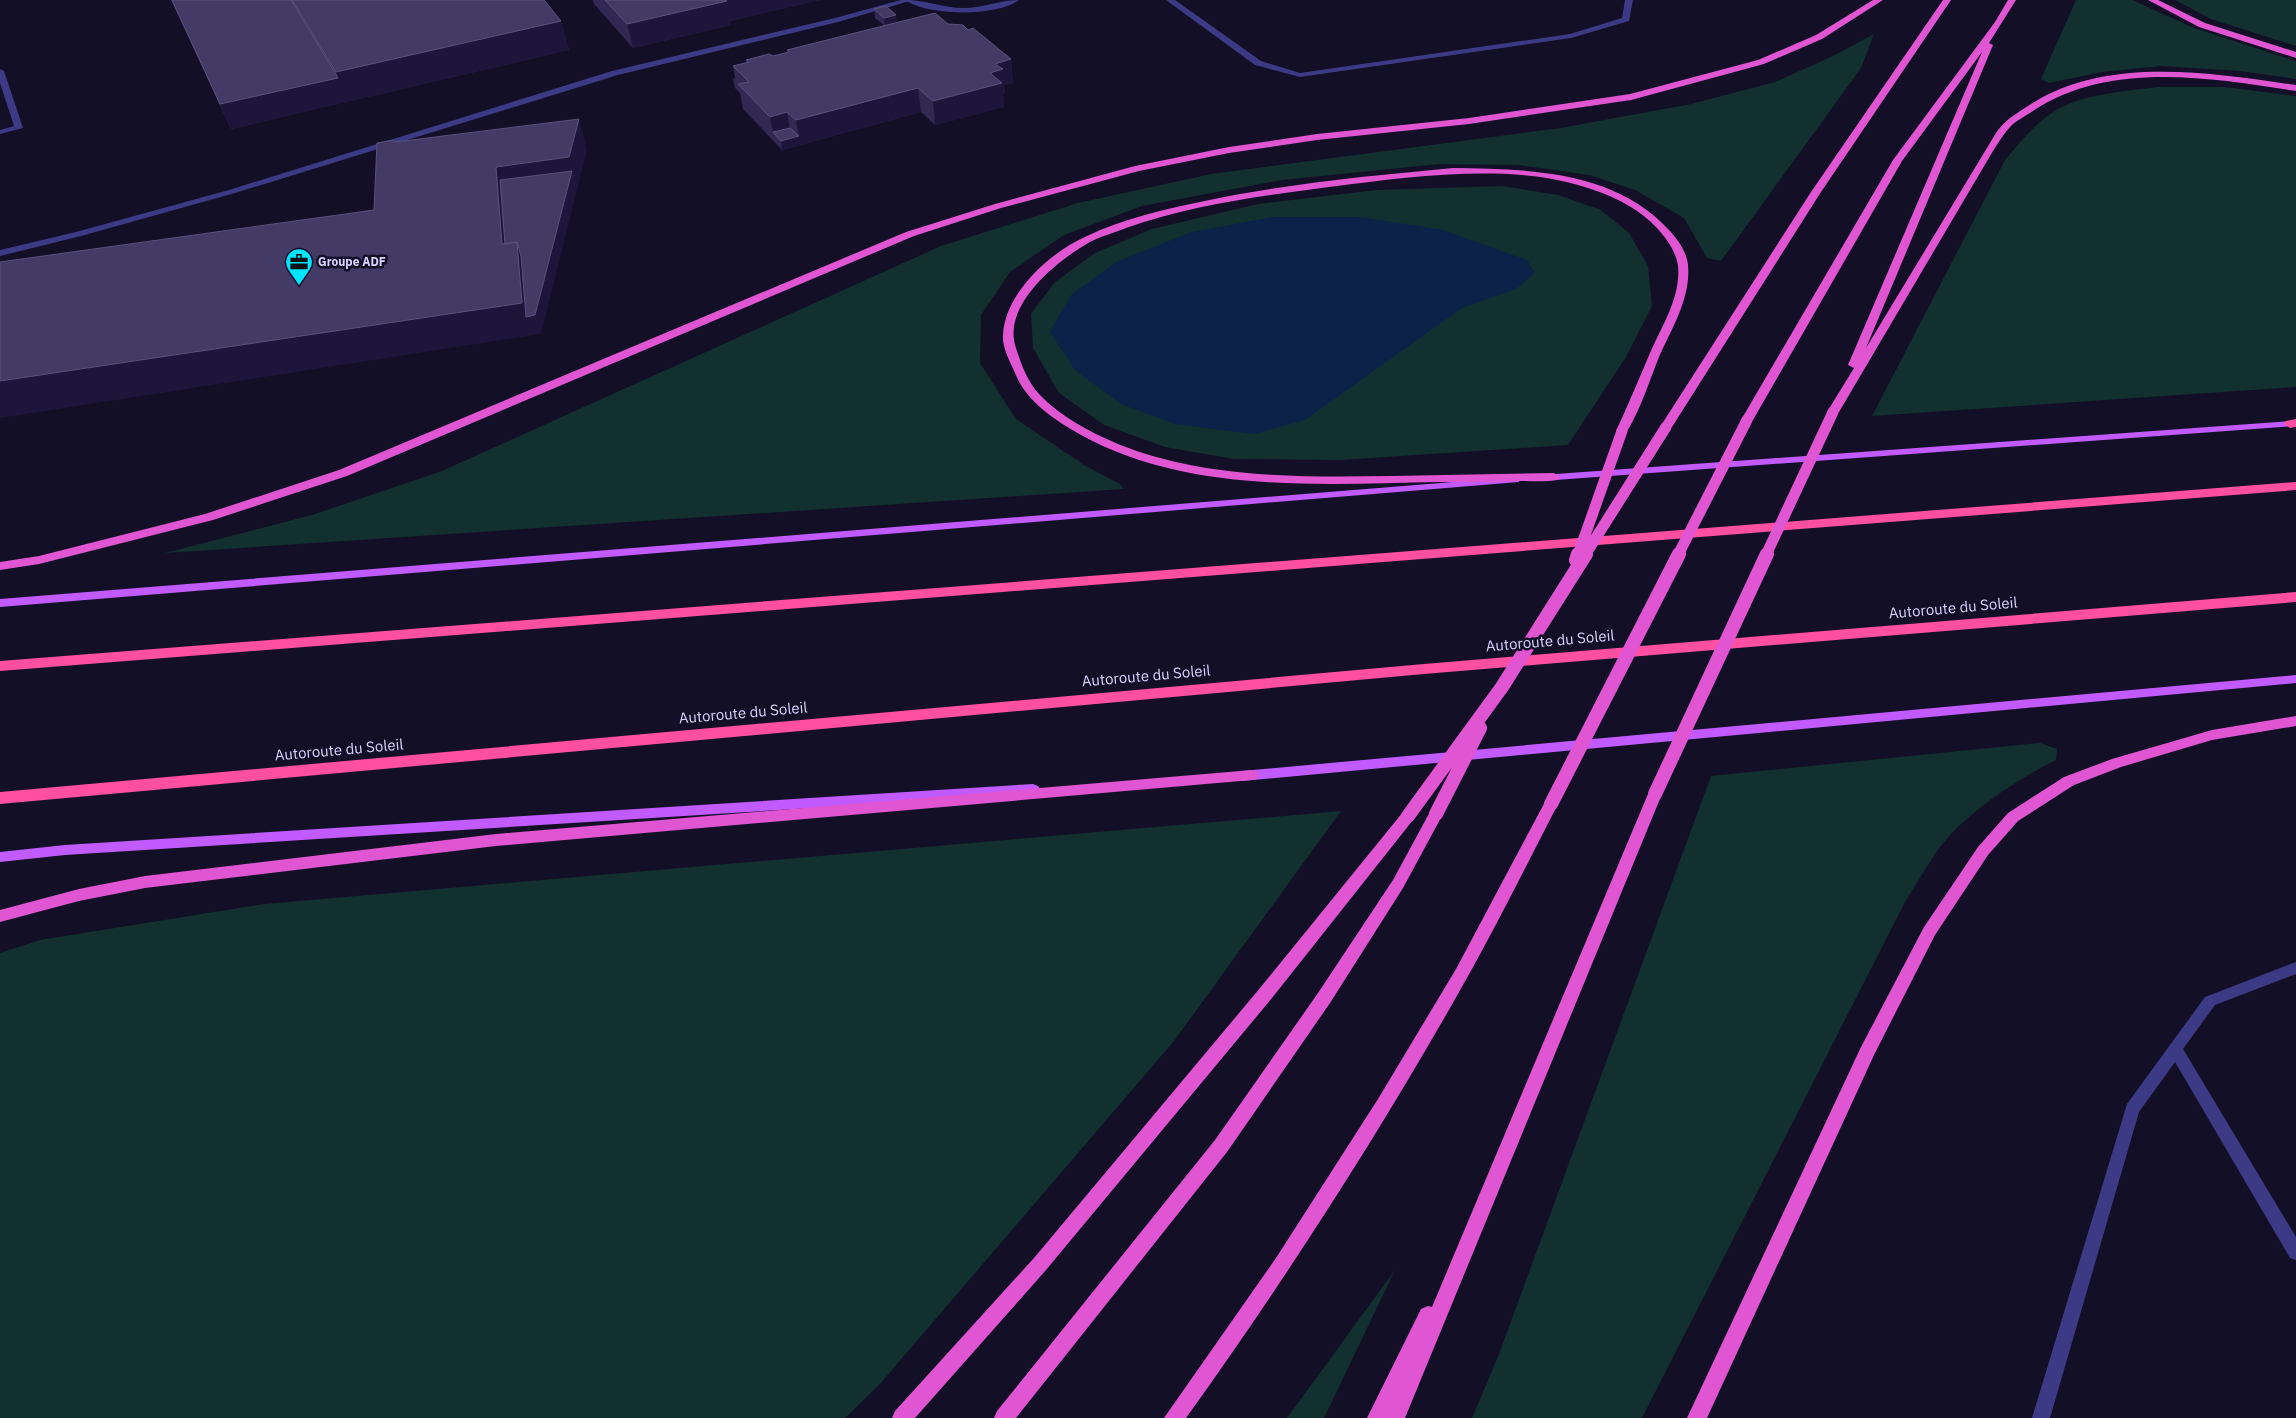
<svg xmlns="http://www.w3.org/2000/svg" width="2296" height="1418" font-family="'IBM Plex Sans',sans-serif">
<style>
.green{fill:#12302f}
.water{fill:#0c2248}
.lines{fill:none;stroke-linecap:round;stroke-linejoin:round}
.service{fill:#3d3a85;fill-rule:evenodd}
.minor{fill:#3d3a85;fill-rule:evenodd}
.primary{fill:#c25bff;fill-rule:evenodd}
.trunk{fill:#e055d1;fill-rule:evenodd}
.motorway{fill:#ff4fa3;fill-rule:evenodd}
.trunk-bridge-far1{stroke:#e055d1;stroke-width:11}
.trunk-bridge{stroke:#e055d1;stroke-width:14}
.wall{fill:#312854}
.shaded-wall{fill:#1d163a}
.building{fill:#433a66;stroke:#5a527e}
.labels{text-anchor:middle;stroke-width:5;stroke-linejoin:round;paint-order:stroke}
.far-poi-label{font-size:12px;font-weight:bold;fill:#d9d4ff;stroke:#130f26;text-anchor:start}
.street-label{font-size:15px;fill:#d9d4ff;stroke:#130f26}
</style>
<rect width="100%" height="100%" fill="#130f26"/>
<path class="green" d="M2076 0H2132L2194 28 2296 61V79L2240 71 2161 66 2102 72 2049 83 2041 79Z
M2175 0H2296V46L2211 19Z
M1874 34 1861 68 1721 261 1707 258 1684 218 1635 190 1589 175 1519 165 1439 164 1282 180 1142 206 1064 235 1010 272 981 315 980 363 1016 419 1084 465 1120 484 1124 489 165 553 312 515 442 471 941 246 1078 203 1211 174 1561 128 1691 104 1775 82 1833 56Z
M2158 87H2224L2296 96V387L1872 416 2005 160C2022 140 2040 117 2064 106 2092 93 2128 91 2158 87Z
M1503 186 1558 195 1601 210 1629 233 1648 266 1652 306 1626 357 1568 445 1340 460 1234 459 1165 447 1104 425 1059 393 1033 348 1031 314 1055 282 1095 253 1152 229 1258 204 1377 190Z
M2040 743 2057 749 2056 760C2018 779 1980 804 1950 835 1934 852 1918 882 1905 902L1642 1418H1472L1499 1354 1711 776Z
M1341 811 1174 1041 879 1385 845 1418H0V953L40 940 264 904Z
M1395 1270 1324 1418H1287Z"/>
<path class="water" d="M1273 217H1360L1443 230 1527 260 1535 273 1516 289 1462 308 1305 420 1254 434 1175 424 1121 404 1075 370 1050 332 1071 295 1116 262 1192 232Z"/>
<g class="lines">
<path class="service" d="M901 0H913L838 22 618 75 235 193 81 236 0 256V250L76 232 229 190 612 71 835 18Z
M1166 0H1175L1261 61 1300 73 1570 34 1622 18 1625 0H1633L1629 21 1571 38 1300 77 1255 65Z
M0 69 4 71 23 128 0 134V130L14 126 0 83Z
M2296 962V974L2215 1005 2183 1049 2296 1237V1260L2290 1258 2175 1062 2139 1112 2050 1418H2032L2127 1104 2205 997Z"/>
<path class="minor" d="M905 0C925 0 944 8 964 8 983 8 1000 0 1019 0 996 17 928 16 905 0Z"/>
<path class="primary" d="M2290 421 2295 424 2294 426 1542 481 1537 478 1542 475Z
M1515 477 1519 478 1520 480 1519 482 0 607V599Z
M2296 675V683L1242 781 1237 779 1236 776 1237 773 1242 771Z
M1033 784 1038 786 1040 789 1038 792 1033 794 65 855 0 862V852L65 845Z"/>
<path class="trunk" d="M1873 0H1883L1822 39 1764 64 1631 100 1469 124 1317 140 1229 153 1139 171 1001 208 914 236 347 476 213 520 39 564 0 570V562L39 556 205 514 339 470 906 232 995 204 1135 166 1229 147 1317 134 1469 118 1630 94 1758 60 1816 35Z
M1943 0H1951L1821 192 1672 427 1666 430 1662 429 1660 427 1811 192Z
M2008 0H2016L1989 43 1993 45 1866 348 1996 133C2004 121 2015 114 2028 106 2105 55 2210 73 2296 85V91C2212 78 2109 60 2033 111 2026 116 2017 120 2011 126 2004 133 1999 142 1993 151L1839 412 1833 415 1829 414 1827 412 1854 368 1848 365 1982 52 1902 161 1753 420 1747 423 1743 422 1741 420 1893 160 1995 22Z
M2148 0H2158L2205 23 2296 52V58L2199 27Z
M1453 168C1527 169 1614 170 1668 229 1677 238 1687 252 1688 265 1691 298 1672 328 1659 357 1649 382 1640 411 1626 433H1618L1616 431C1628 405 1639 379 1650 353 1662 326 1681 297 1678 266 1676 251 1666 238 1656 227 1626 194 1564 178 1522 175 1458 170 1393 179 1329 187 1260 196 1192 205 1126 228 1114 233 1101 236 1090 242 1058 260 1001 305 1016 348 1021 364 1028 383 1040 395 1061 417 1090 432 1118 444 1205 479 1300 477 1392 476 1446 475 1500 474 1554 473L1560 477 1558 480C1546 482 1532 481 1519 481 1492 482 1466 482 1439 482 1316 484 1179 495 1069 428 1047 414 1025 398 1015 373 1010 361 1002 348 1003 335 1005 293 1050 252 1087 236 1122 219 1162 210 1200 202 1283 184 1368 176 1453 168Z
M2296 716V726L2212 740 2121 767 2074 785 2018 821 1988 855 1935 935 1874 1055 1707 1418H1687L1861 1047 1924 927 1978 847 2008 813 2064 777 2112 759 2212 730Z
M1252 770 1257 771 1259 775 1257 779 1252 780 496 846 145 888 79 901 0 922V910L79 889 145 876 496 834Z
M1655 789 1660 790 1662 794 1405 1418H1367L1421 1309 1428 1306 1432 1307 1648 794 1650 790Z
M1551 798 1556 800 1558 804C1524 870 1491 937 1454 1001 1372 1145 1282 1284 1186 1418H1164L1276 1258 1378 1099 1456 969 1546 800Z
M1436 808 1441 810 1443 814 1403 888 1330 1003 1227 1152 1016 1418H994L997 1411 1215 1140 1318 993 1393 880 1431 810Z
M1408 810 1413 812 1415 816 1413 820 1272 998 1046 1270 915 1418H892L895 1411 1034 1258 1260 988 1403 812Z"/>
<path class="motorway" d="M2296 419V427L2290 428 2284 424 2286 421Z
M2296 482V490L0 671V661Z
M2296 592V602L1424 674 0 804V792L1424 664Z"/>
<path class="trunk-bridge-far1" d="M1578 555 1622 431
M1585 555 1666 427
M1678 555 1747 420
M1766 555 1833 412"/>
<path class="trunk-bridge" d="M1576 560 1578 554
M1655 794 1767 554
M1551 804 1679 554
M1436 814 1480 728
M1408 816 1502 687 1586 554"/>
</g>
<path class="wall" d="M171 0H544L561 21 569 50 231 129Z
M593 0H820L730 21 731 25 633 48 594 4Z
M874 9 897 23 948 24 1011 59 1013 83 1004 85 1005 94H1003L1004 107 935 125 921 112 782 150 743 109 740 93 735 88 733 79 735 78 733 66 747 63 746 60 773 56 788 52 787 50 885 26 875 18Z"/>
<path class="shaded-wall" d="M723 0H820L730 21 731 25 633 48 627 24Z
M896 15 897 23 885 26 884 18Z
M561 21 569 50 231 129 220 104 338 78 336 72Z
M1011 59 1013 83 1004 85 1005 94H1003L1004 107 935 125 933 101 990 73 995 64Z
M918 88 921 112 800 145 796 120Z
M787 112 791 137 773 132 770 117Z
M579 119 587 150 541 334 0 418V381L502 244 496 167Z
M799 136 800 145 782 150 781 141Z"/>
<path class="building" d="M172 0H291L338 78 220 104Z
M292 0H544L561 21 336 72Z
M605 0H725L727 1 627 24Z
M886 6 896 15 884 18 874 9Z
M935 13 948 24 963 25 968 30 973 28 1011 59 995 64 1003 69 990 73 1002 83 933 101 918 88 796 120 787 112 770 117 738 84 749 82 733 66 749 62 746 60 769 54 773 56 789 52 787 50Z
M579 119 569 157 496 167 502 244 517 242 522 303 0 381V262L374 210 377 143 393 140 395 142Z
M790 128 799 136 781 141 773 132Z
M572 171 535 315 526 317 521 256 517 242 505 244 500 180Z"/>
<defs>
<g id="office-pin" transform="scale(1.4375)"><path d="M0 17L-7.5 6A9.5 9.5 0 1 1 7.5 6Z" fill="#00e5ff" stroke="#130f26"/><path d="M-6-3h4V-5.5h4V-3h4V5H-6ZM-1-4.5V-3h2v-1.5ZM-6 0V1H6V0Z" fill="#111"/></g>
</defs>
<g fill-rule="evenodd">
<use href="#office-pin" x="299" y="262"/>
</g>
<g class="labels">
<g class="far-poi-label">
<text x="318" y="266">Groupe ADF</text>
</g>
<g class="street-label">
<text transform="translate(1953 608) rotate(-5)" y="5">Autoroute du Soleil</text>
<text transform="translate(1550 641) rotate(-5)" y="5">Autoroute du Soleil</text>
<text transform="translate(1146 676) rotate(-5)" y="5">Autoroute du Soleil</text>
<text transform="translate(743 713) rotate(-5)" y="5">Autoroute du Soleil</text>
<text transform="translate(339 750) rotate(-5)" y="5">Autoroute du Soleil</text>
</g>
</g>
</svg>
